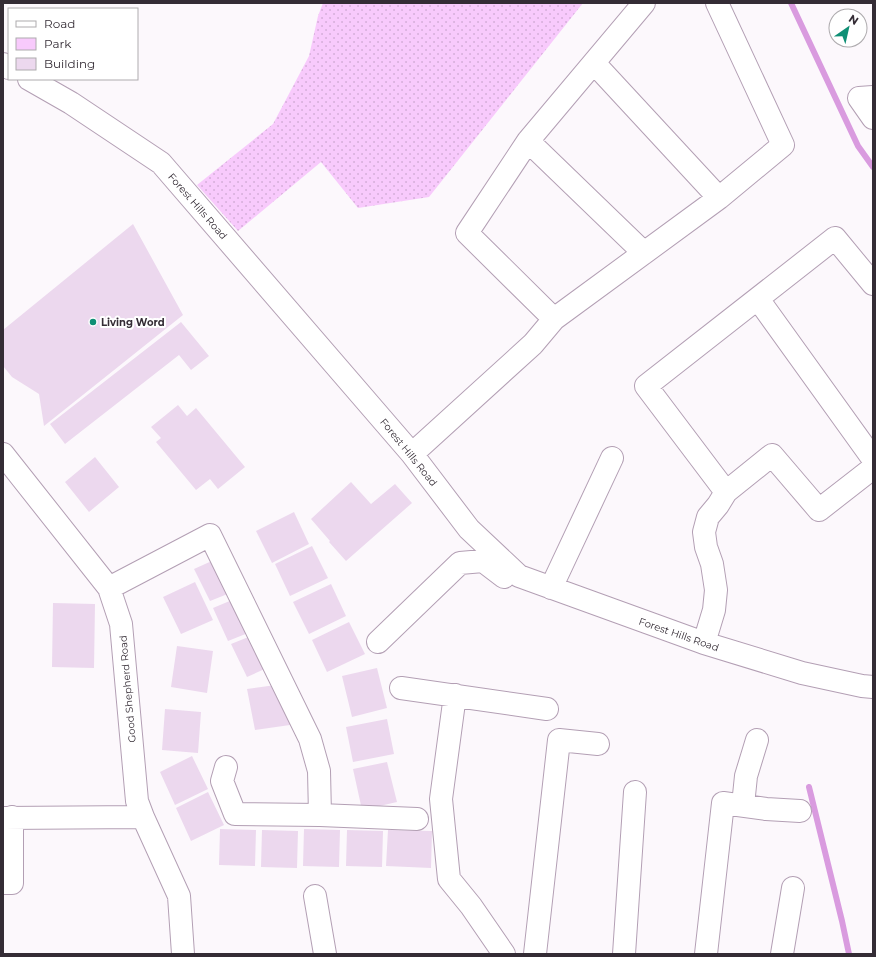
<svg xmlns="http://www.w3.org/2000/svg" width="876" height="957" font-family="Montserrat,sans-serif">
<style>
.green{fill:url(#green-dots)}
.lines{fill:none;stroke-linecap:round;stroke-linejoin:round}
.stream{stroke:#d99bdf;stroke-width:6}
.building{fill:#ecd8ee}
.minor-casing{stroke:#b39fb4;stroke-width:24}
.minor{stroke:#fff;stroke-width:22}
.poi-dot{fill:#0f8f75;stroke:#fff;stroke-width:1.5}
.labels{text-anchor:middle;stroke-width:4;stroke-linejoin:round;paint-order:stroke}
.street-label{font-size:10px;fill:#342c35;stroke:#fff}
.poi-label{font-size:10px;font-weight:bold;fill:#342c35;stroke:#fff;text-anchor:start}
</style>
<defs>
<pattern id="green-dots" width="8" height="8" patternUnits="userSpaceOnUse"><rect width="8" height="8" fill="#f8cafc"/><path d="M2 2h.1M6 6h.1" fill="none" stroke="#d5aed9" stroke-width="1.8" stroke-linecap="round"/></pattern>
</defs>
<rect width="100%" height="100%" fill="#fcf8fc"/>
<path class="green" d="M323 3H583L429 197 358 208 321 162 238 231 197 185 273 124 309 56 318 16Z"/>
<g class="lines">
<path class="stream" d="M791 3 858 146 873 167
M809 787 842 921 849 954"/>
</g>
<path class="building" d="M133 224 183 315 44 426 39 394 12 377 3 366V330Z
M181 322 209 356 191 370 179 355 65 444 50 424Z
M178 405 187 416 196 408 245 467 218 489 210 479 196 490 156 442 161 438 151 427Z
M95 457 119 487 89 512 65 482Z
M351 482 371 504 395 484 412 503 346 561 329 542 330 541 311 519Z
M294 512 309 544 272 563 256 531Z
M312 546 328 578 290 596 275 564Z
M214 560 230 593 210 601 194 569Z
M195 582 213 620 181 634 163 597Z
M331 584 346 616 309 634 293 602Z
M232 600 248 633 228 641 213 608Z
M53 603 95 604 94 668 52 667Z
M349 622 365 654 327 672 312 640Z
M251 636 267 668 247 677 231 644Z
M177 646 213 651 207 693 171 687Z
M377 668 387 708 352 717 342 676Z
M283 684 290 725 255 730 247 689Z
M165 709 201 712 198 753 162 750Z
M387 719 394 754 353 762 346 727Z
M192 756 208 789 175 805 160 772Z
M387 762 397 802 362 810 353 769Z
M208 792 224 825 191 841 176 808Z
M220 829 256 830 255 866 219 865Z
M304 829 340 830 339 867 303 866Z
M262 830 298 831 297 868 261 867Z
M347 830 383 831 382 867 346 866Z
M388 830 432 831 431 868 386 866Z"/>
<g class="lines">
<g class="minor-casing">
<path id="minor" d="M594 63 719 198
M3 64 9 68
M29 79 71 103 161 163 412 454 469 529 519 576 704 643 802 673 862 686 873 687
M873 97 859 98 873 118
M528 141 644 253
M758 299 873 459
M554 319 467 233 528 141 644 3
M3 454 109 588 121 624 137 801 143 817 179 896 183 954
M412 454 533 344 554 319 719 198 783 145 717 3
M726 492 646 386 835 238 873 284
M109 588 210 535 310 739 319 771 320 815
M551 588 612 458
M378 642 460 563 483 561 504 577
M704 643 714 610 716 590 712 564 706 547 704 532 708 517 718 505 726 492 772 455 819 510 873 468
M401 688 547 709
M455 695 441 799 449 879 471 906 504 954
M226 767 222 781 235 814 320 815 417 819
M743 805 746 776 757 740
M3 818 143 817
M3 883H12V817
M315 896 325 954
M535 954 559 740 598 744
M624 954 635 792
M706 954 723 803 766 809 800 811
M782 954 793 888"/>
</g>
<use href="#minor" class="minor"/>
</g>
<circle class="poi-dot" cx="93" cy="322" r="4"/>
<g class="labels">
<g class="street-label">
<text transform="translate(198 206) rotate(49)" y="4">Forest Hills Road</text>
<text transform="translate(409 452) rotate(51)" y="4">Forest Hills Road</text>
<text transform="translate(679 634) rotate(19)" y="4">Forest Hills Road</text>
<text transform="translate(127 689) rotate(-95)" y="4">Good Shepherd Road</text>
</g>
<g class="poi-label">
<text x="101" y="326">Living Word</text>
</g>
</g>
<rect width="876" height="957" fill="none" stroke="#342c35" stroke-width="8"/>
<rect x="8" y="8" width="130" height="72" fill="#ffffff" stroke="#aeabae"/>
<rect x="16" y="21" width="20" height="6" fill="#ffffff" stroke="#aeabae"/>
<text x="44" y="28" font-size="12" fill="#342c35">Road</text>
<rect x="16" y="38" width="20" height="12" fill="#f8cafc" stroke="#aeabae"/>
<text x="44" y="48" font-size="12" fill="#342c35">Park</text>
<rect x="16" y="58" width="20" height="12" fill="#ecd8ee" stroke="#aeabae"/>
<text x="44" y="68" font-size="12" fill="#342c35">Building</text>
<g transform="translate(848 28) rotate(34)"><circle r="19" fill="#ffffff" stroke="#aeabae"/>
<path d="M0-3L7 15L0 10L-7 15Z" fill="#0f8f75"/>
<text y="-6" font-size="11" font-weight="bold" text-anchor="middle" fill="#342c35">N</text>
</g>
</svg>
